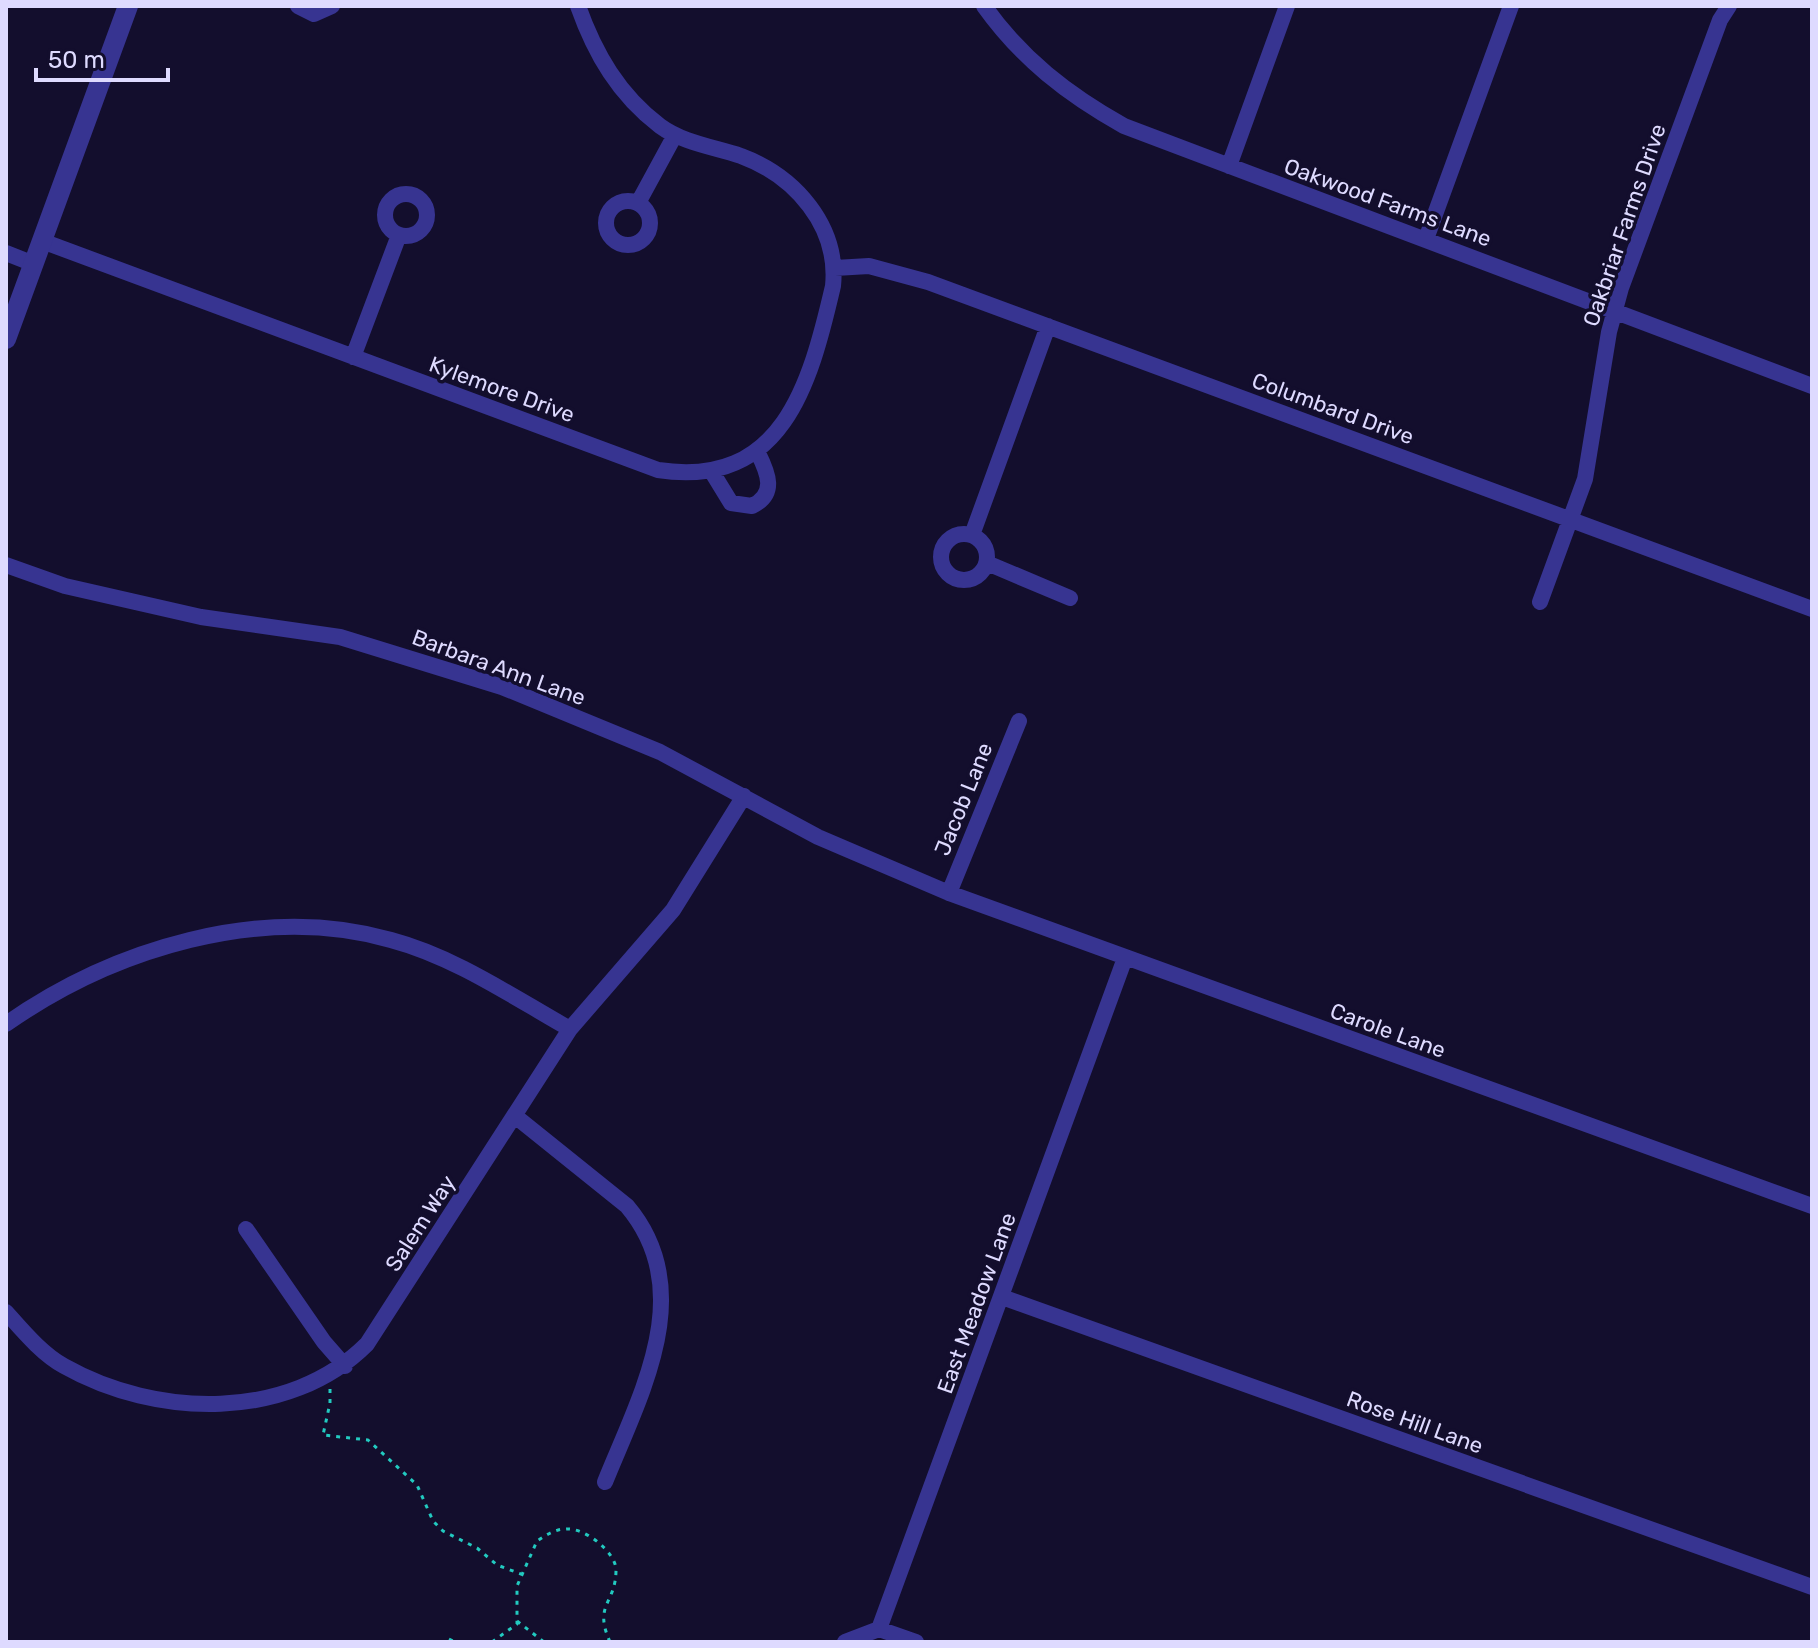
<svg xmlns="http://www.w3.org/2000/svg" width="1818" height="1648" font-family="Rubik,sans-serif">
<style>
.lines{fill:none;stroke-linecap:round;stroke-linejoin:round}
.path{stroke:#22cac0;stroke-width:3;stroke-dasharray:4 6;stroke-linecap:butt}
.minor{stroke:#373491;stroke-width:16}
.tertiary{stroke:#373491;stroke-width:20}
.labels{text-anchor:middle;stroke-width:7;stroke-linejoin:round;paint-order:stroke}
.street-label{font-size:22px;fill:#dedaff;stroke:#130e2d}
</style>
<rect width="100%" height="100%" fill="#130e2d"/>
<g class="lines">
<path class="path" d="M330 1389V1403L323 1435 368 1440 417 1485 433 1521 443 1531 477 1548 497 1565 521 1574
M517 1621 544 1642
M449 1639 455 1642
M492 1642 517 1624V1586L537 1541C546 1535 555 1529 566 1529 584 1527 616 1552 616 1570 616 1604 593 1604 610 1642"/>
<path class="minor" d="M298 6 314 14 332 6
M984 6C1022 59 1067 94 1124 126L1812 386
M1229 166 1287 6
M385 215a21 21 0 1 1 42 0a21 21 0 1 1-42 0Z
M606 223a22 22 0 1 1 44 0a22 22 0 1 1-44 0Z
M638 203 675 135
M1426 239 1511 6
M42 241 658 470C782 489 810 385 833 286 839 226 795 176 741 156 714 147 683 143 660 126 619 95 595 54 578 6
M6 253 34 264
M835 268 869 266 928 282 1812 609
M353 357 399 235
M712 472 731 503 752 506C777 494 768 473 758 453
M941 557a23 23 0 1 1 46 0a23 23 0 1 1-46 0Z
M972 535 1048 326
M987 563 1070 598
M6 565 65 586 201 617 340 637 502 687 660 752 818 837 949 893 1812 1206
M1540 602 1585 479 1609 332 1621 288 1720 20 1729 6
M949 893 1019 721
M6 1024C113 949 261 903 391 940 455 957 513 997 570 1029
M515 1116 627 1206C699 1291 640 1395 605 1482
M246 1229 324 1342 345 1366
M1002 1297 1812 1587
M6 1312C23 1331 42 1354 64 1366 156 1418 289 1422 367 1344L570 1029 673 910 744 796
M879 1629 916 1642
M845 1642 879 1629 1125 958"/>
<path class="tertiary" d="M6 339 128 6"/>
</g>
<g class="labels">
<g class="street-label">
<text transform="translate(1388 202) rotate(20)" y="8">Oakwood Farms Lane</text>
<text transform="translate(1624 225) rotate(-71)" y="8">Oakbriar Farms Drive</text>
<text transform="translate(502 389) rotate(20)" y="8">Kylemore Drive</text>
<text transform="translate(1333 408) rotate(20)" y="8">Columbard Drive</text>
<text transform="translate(499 667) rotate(20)" y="8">Barbara Ann Lane</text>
<text transform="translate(963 799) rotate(-68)" y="8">Jacob Lane</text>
<text transform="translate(1388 1030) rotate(20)" y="8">Carole Lane</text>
<text transform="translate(420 1223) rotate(-57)" y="8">Salem Way</text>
<text transform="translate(976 1303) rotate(-70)" y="8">East Meadow Lane</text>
<text transform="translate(1415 1422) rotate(20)" y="8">Rose Hill Lane</text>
</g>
</g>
<rect width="1818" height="1648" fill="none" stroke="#dedaff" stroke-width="16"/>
<path d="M36 68v12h132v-12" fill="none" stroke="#dedaff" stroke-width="4"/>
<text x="48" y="68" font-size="24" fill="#dedaff" stroke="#130e2d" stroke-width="6" paint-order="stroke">50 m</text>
</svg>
